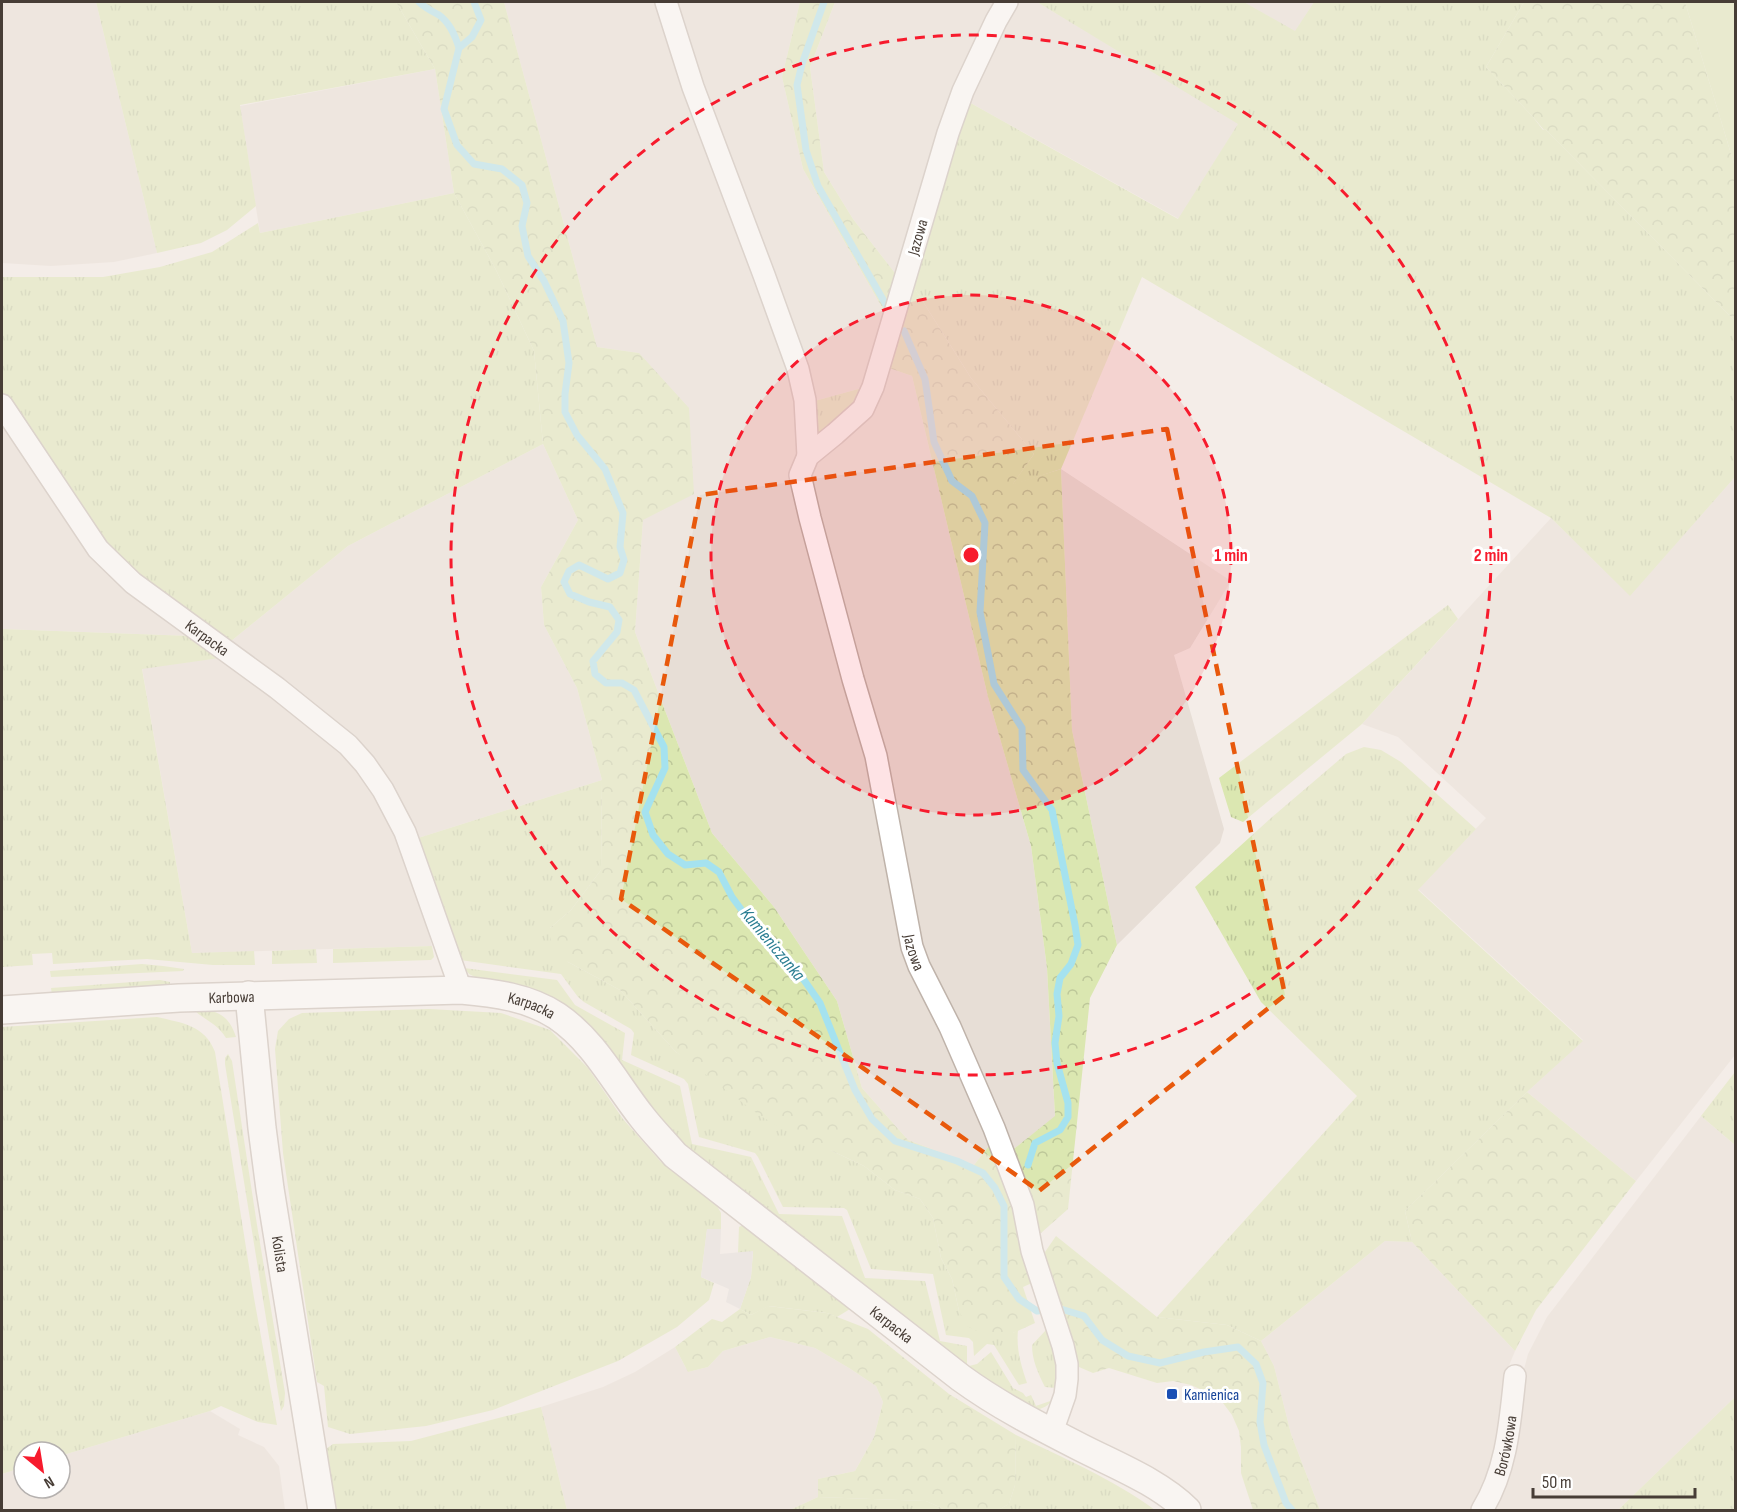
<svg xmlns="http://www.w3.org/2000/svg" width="1737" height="1512" font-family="'Sofia Sans Condensed',sans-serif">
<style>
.residential{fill:#e7ded6}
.grass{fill:url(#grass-tufts)}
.forest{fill:url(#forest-crowns)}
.garden{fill:#dbe7b1}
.parking{fill:#e2dedc}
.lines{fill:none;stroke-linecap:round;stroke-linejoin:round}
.stream{stroke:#a5e2ef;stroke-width:7}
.minor-casing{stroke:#bfb3aa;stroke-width:24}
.tertiary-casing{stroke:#bfb3aa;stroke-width:30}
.minor{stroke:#fff;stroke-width:21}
.tertiary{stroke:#fff;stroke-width:27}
.marked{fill:none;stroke:#e8590c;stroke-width:4.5;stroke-dasharray:12 8;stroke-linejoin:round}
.ring{fill:none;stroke:#f71b2d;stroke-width:3;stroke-dasharray:10 8}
.transit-dot{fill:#1a4fb4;stroke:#fff;stroke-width:2}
.labels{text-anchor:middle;stroke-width:6;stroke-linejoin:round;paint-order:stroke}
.street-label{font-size:16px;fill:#473d36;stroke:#fff}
.transit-label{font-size:16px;fill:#164399;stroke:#fff;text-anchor:start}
.water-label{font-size:18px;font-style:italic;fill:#2b7e92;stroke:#fff}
.centre{fill:#f71b2d;stroke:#fff;stroke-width:3}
.ring-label{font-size:18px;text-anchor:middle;font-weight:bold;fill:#f71b2d;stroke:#fff;stroke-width:6;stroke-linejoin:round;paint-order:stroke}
</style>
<defs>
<pattern id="grass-tufts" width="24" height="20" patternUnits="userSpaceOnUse" patternTransform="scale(1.5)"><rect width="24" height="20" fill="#dbe7b1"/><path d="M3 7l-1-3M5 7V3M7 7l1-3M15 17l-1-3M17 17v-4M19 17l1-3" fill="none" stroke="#bdc799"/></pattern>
<pattern id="forest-crowns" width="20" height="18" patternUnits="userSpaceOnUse" patternTransform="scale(1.5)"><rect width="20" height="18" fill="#dbe7b1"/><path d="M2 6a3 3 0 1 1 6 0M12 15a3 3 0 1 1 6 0" fill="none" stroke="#bdc799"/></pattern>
</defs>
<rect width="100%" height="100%" fill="#f4ede8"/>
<path class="residential" d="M2 2H96L157 253 114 262 51 266 2 263Z
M504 2H656L778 327 871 761 882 837 993 1141 974 1165 908 1140 862 1088 837 1001 774 907 712 833 635 632 643 520 639 353 597 347Z
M672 2H800L782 77 803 169 888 318 869 386 811 402Z
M835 2H1003L898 277 853 219 824 172 810 67Z
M1013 2H1037L1239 123 1179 219 967 101Z
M1244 2H1314L1295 32Z
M435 69 454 193 260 233 240 106Z
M886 367 912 376 988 697 1031 846 1047 968 1055 1117 1010 1152 924 965 807 476Z
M2 416 191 636 2 629Z
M543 444 578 520 541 587 544 625 577 688 602 780 415 839 389 790 230 642 348 546Z
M1061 469 1231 581 1190 648 1174 655 1224 829 1220 843 1117 945 1072 730Z
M1735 477V1055L1636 1181 1527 1092 1583 1040 1418 889 1486 818 1398 737 1362 724 1551 518 1630 595Z
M227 657 341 749 378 795 414 877 432 946 192 953 142 668Z
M1701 1116 1735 1145V1397L1618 1510H1487L1528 1354 1547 1317Z
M1385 1241 1412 1242 1515 1351 1506 1373 1503 1442 1477 1510H1320L1291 1434 1274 1366 1261 1341Z
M770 1337 815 1348 849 1368 876 1386 883 1402 874 1437 855 1471 818 1479V1497L790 1510H567L541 1407 603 1387 635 1372 675 1347 688 1372 708 1367 723 1351Z
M210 1411 240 1429 238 1435 264 1447 279 1466 285 1510H2V1474L24 1467V1488H60V1456Z"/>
<path class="grass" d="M96 2H396L435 69 240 105 256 206 227 230 201 243 157 253Z
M1037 2H1244L1295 31 1314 2H1524L1486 67 1533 117 1543 130 1545 129 1735 321V477L1630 596 1551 518 1142 277 1061 469 1012 485 1034 454 971 378 910 281 967 101 1178 219 1238 124Z
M454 193 496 270 534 351 543 444 348 546 230 642 137 580 101 543 2 392V277H103L160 267 212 252 258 223 260 233Z
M869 386 858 407 814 438 811 402Z
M1448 605 1458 619 1362 724 1243 822 1231 817 1219 778Z
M2 629 191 636 227 657 142 669 192 953 254 951 255 965H213L147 959 53 964 52 953 32 954 33 965 2 967Z
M1364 747 1381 750 1401 762 1476 829 1418 890 1583 1041 1527 1092 1405 1211 1412 1242 1385 1241 1261 1341 1227 1325 1157 1317 1357 1096 1261 1002 1195 887 1271 818 1346 754Z
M602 780 601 870 571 910 550 928 568 962 620 990 676 1052 832 1151 864 1166 895 1190 920 1199 933 1218 941 1258 952 1279 959 1311 1013 1333 1018 1330C1016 1349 1021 1365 1027 1383L1019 1385 994 1345 987 1344 974 1356 973 1342 969 1338 946 1335 933 1274 871 1269 847 1210 844 1208 783 1207 758 1157 755 1153 699 1137 688 1084 684 1079 631 1055 634 1033 631 1029 584 1002 578 997 561 974 460 960 415 839Z
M432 946 434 957 431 960 333 963V949Z
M316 949 317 963 272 964V951Z
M142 964 163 966 184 969 183 971 51 977 50 971Z
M464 968 557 980 575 1005 625 1033 622 1060 680 1086 692 1144 751 1157 779 1214 842 1216 865 1278 925 1281 940 1341 967 1346V1364L969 1366 977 1364 991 1352 1013 1388 1023 1393 1026 1397 1031 1395 1036 1406 1053 1400C1048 1406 1040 1411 1031 1409 1021 1406 1003 1393 993 1387L687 1149 538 992 502 981 475 977 469 974Z
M160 980 170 982V989L52 995 51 988Z
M193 1009C216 1010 228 1013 236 1037L226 1038C217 1023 204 1020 193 1009Z
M429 1009 501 1013 550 1030 588 1068 623 1119 660 1161 717 1206 721 1213V1229L707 1230 701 1277 714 1283 709 1300 677 1327 618 1361 493 1410 426 1426 350 1434 328 1427 324 1386 317 1382 283 1153 275 1049 278 1031 289 1019 302 1013Z
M157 1017C182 1023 205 1025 215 1052L254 1298 277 1425 258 1422 221 1406 210 1411 60 1456V1452H24V1467L2 1474V1027Z
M228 1054 232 1061 257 1225 285 1393 284 1406 281 1411 225 1064V1058Z
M1735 1072V1145L1701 1116Z
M743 1225 850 1309 837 1317 827 1313 769 1306 751 1315 740 1309 751 1277 753 1252 738 1253 739 1227Z
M1047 1329C1055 1349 1059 1367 1056 1388L1045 1387C1038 1373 1032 1360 1032 1345Z
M1735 1397V1510H1618Z
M541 1407 567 1510H337L326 1449 333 1444 411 1441Z
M1016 1435C1063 1458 1113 1479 1155 1510H998L1009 1504 1015 1485Z
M818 1497 926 1501 946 1510H790Z"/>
<path class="forest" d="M396 2H504L597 347 639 353 689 408 694 494 643 520 635 632 712 833 774 907 837 1001 862 1088 908 1140 974 1165 993 1141 1014 1204 1032 1283 1023 1287 1035 1323 1013 1333 985 1335 967 1326 959 1311 952 1279 941 1258 933 1218 920 1199 895 1190 864 1166 832 1151 798 1138 759 1115 676 1052 620 990 568 962 551 948 550 928 571 910 601 870 602 780 577 688 544 625 541 587 578 520 543 444 534 351 496 270 454 193 435 69Z
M800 2H835L810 67 824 172 853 219 898 277 888 318 803 169 782 77Z
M1524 2H1685L1735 167V321L1545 129 1544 130 1533 117 1486 67Z
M910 281 971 378 1034 454 1013 484 1061 469 1072 730 1117 945 1090 998 1068 1209 1041 1233 1034 1228 1010 1152 1055 1116 1047 968 1031 846 988 697 912 376 886 367Z
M1527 1092 1636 1181 1536 1310 1515 1351 1412 1242 1405 1211Z
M1056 1236 1157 1317 1227 1325 1261 1341 1274 1366 1291 1434 1320 1510H1253L1241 1473V1447L1239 1431 1232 1415 1223 1403 1213 1395 1191 1385 1173 1381 1157 1383 1109 1368 1093 1373 1079 1367 1055 1293 1047 1274 1045 1252Z
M768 1306 827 1313 868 1329 949 1394 1016 1435 1015 1485 1009 1504 998 1510H946L926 1501 818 1497V1479L855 1471 874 1437 883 1402 876 1386 849 1368 815 1348 770 1337 723 1351 708 1367 688 1372 675 1347 712 1319 722 1322 740 1309 751 1315Z"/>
<path class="garden" d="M1685 2H1735V167Z"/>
<path class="parking" d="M707 1229H721L720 1254 753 1251 751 1277 740 1309 726 1302 729 1289 701 1277Z"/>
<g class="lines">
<path class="stream" d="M419 2C425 8 432 11 439 15 450 23 455 35 459 48
M474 2 481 20 472 37 459 48 444 109 457 145 474 164 502 169 522 185 527 203 522 226 528 256 544 281 563 321 569 363 565 394V412L577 435 605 469 623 513 620 547 624 560 620 573 608 579 579 565 569 571 564 582 570 594 589 602 610 607 619 620 617 632 593 661 595 674 606 683H622L634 690 664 747 665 768 645 812 653 835 668 854 685 865 706 863 719 872 732 897 755 928 804 980 820 1003 855 1090 872 1119 895 1141 957 1161 983 1173 995 1188 1004 1206V1277L1019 1299 1037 1311 1061 1309 1084 1316 1102 1340 1128 1356 1160 1363 1204 1352 1238 1347 1256 1364 1263 1383 1260 1422 1264 1445 1286 1503 1292 1510
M824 2 802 64 797 85 806 150 818 186 889 310
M904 331 925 379 934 442 952 481 972 496 985 523 980 612 994 684 1022 728 1023 770 1052 810 1075 925 1078 945 1071 964 1060 978 1057 994 1059 1016 1055 1043 1057 1063 1068 1103V1117L1060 1130 1035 1143 1028 1165"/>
<g class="minor-casing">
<g id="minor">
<path d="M666 2 693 87 764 275 798 369 805 400 808 456"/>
<path id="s1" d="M1007 2 996 21 963 91 948 133 873 387 863 409 835 434 808 456 800 475 810 518 853 679 876 756 912 947 919 966 950 1027 994 1128 1023 1205 1032 1251 1063 1346 1067 1364V1379L1065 1395 1052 1432"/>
<path id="s2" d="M2 405 98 549 133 583 277 688 348 745 365 764 383 790 405 832 461 990"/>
<path id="s3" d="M1482 1510C1507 1470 1510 1422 1515 1376"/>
</g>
</g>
<g class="tertiary-casing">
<g id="tertiary">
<path id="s4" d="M249 995 262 1128 270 1189 322 1510"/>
<path id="s5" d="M2 1010 179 998 461 990C494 993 528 997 557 1016 594 1041 615 1083 642 1117 652 1130 664 1142 675 1155L961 1378C998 1405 1039 1426 1080 1447 1115 1465 1159 1482 1187 1510"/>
</g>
</g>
<use href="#minor" class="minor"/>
<use href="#tertiary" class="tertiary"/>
</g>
<path d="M0 0H1737V1512H0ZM1167 429 1285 995 1039 1191 621 899 700 495Z" fill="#f4ede8" fill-opacity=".55" fill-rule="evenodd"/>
<path class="marked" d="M1167 429 1285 995 1039 1191 621 899 700 495Z"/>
<circle cx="971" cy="555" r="260" fill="#f71b2d" fill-opacity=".12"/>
<g class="ring">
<circle cx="971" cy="555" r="260"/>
<circle cx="971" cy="555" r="520"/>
</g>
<rect class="transit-dot" x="1166" y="1388" width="12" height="12" rx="3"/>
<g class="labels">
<g class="street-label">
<text transform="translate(917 237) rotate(-74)" y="6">Jazowa</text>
<text dy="6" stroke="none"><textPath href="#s2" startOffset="314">Karpacka</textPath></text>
<text dy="6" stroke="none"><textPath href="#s1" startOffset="1017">Jazowa</textPath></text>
<text dy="6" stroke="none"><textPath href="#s5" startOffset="230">Karbowa</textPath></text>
<text dy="6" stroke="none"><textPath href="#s5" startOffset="532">Karpacka</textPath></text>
<text dy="6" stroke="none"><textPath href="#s4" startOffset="261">Kolista</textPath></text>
<text dy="6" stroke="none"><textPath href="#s5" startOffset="1018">Karpacka</textPath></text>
<text dy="6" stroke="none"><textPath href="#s3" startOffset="69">Borówkowa</textPath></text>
</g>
<g class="transit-label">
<text x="1184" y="1400">Kamienica</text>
</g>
<g class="water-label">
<text transform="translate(773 944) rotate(50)" y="6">Kamieniczanka</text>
</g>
</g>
<circle cx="971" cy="555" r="9" class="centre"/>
<g class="ring-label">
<text x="1231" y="561">1 min</text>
<text x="1491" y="561">2 min</text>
</g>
<rect width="1737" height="1512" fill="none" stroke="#473d36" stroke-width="6"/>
<g transform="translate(42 1470) rotate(150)"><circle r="28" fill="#ffffff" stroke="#b5b1af" stroke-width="1.5"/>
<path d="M0-4.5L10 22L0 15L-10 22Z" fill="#f71b2d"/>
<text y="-9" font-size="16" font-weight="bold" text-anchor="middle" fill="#473d36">N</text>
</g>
<path d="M1533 1488v9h162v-9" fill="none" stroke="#473d36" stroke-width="3"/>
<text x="1542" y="1488" font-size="18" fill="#473d36" stroke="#ffffff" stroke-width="4.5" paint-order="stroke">50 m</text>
</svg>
